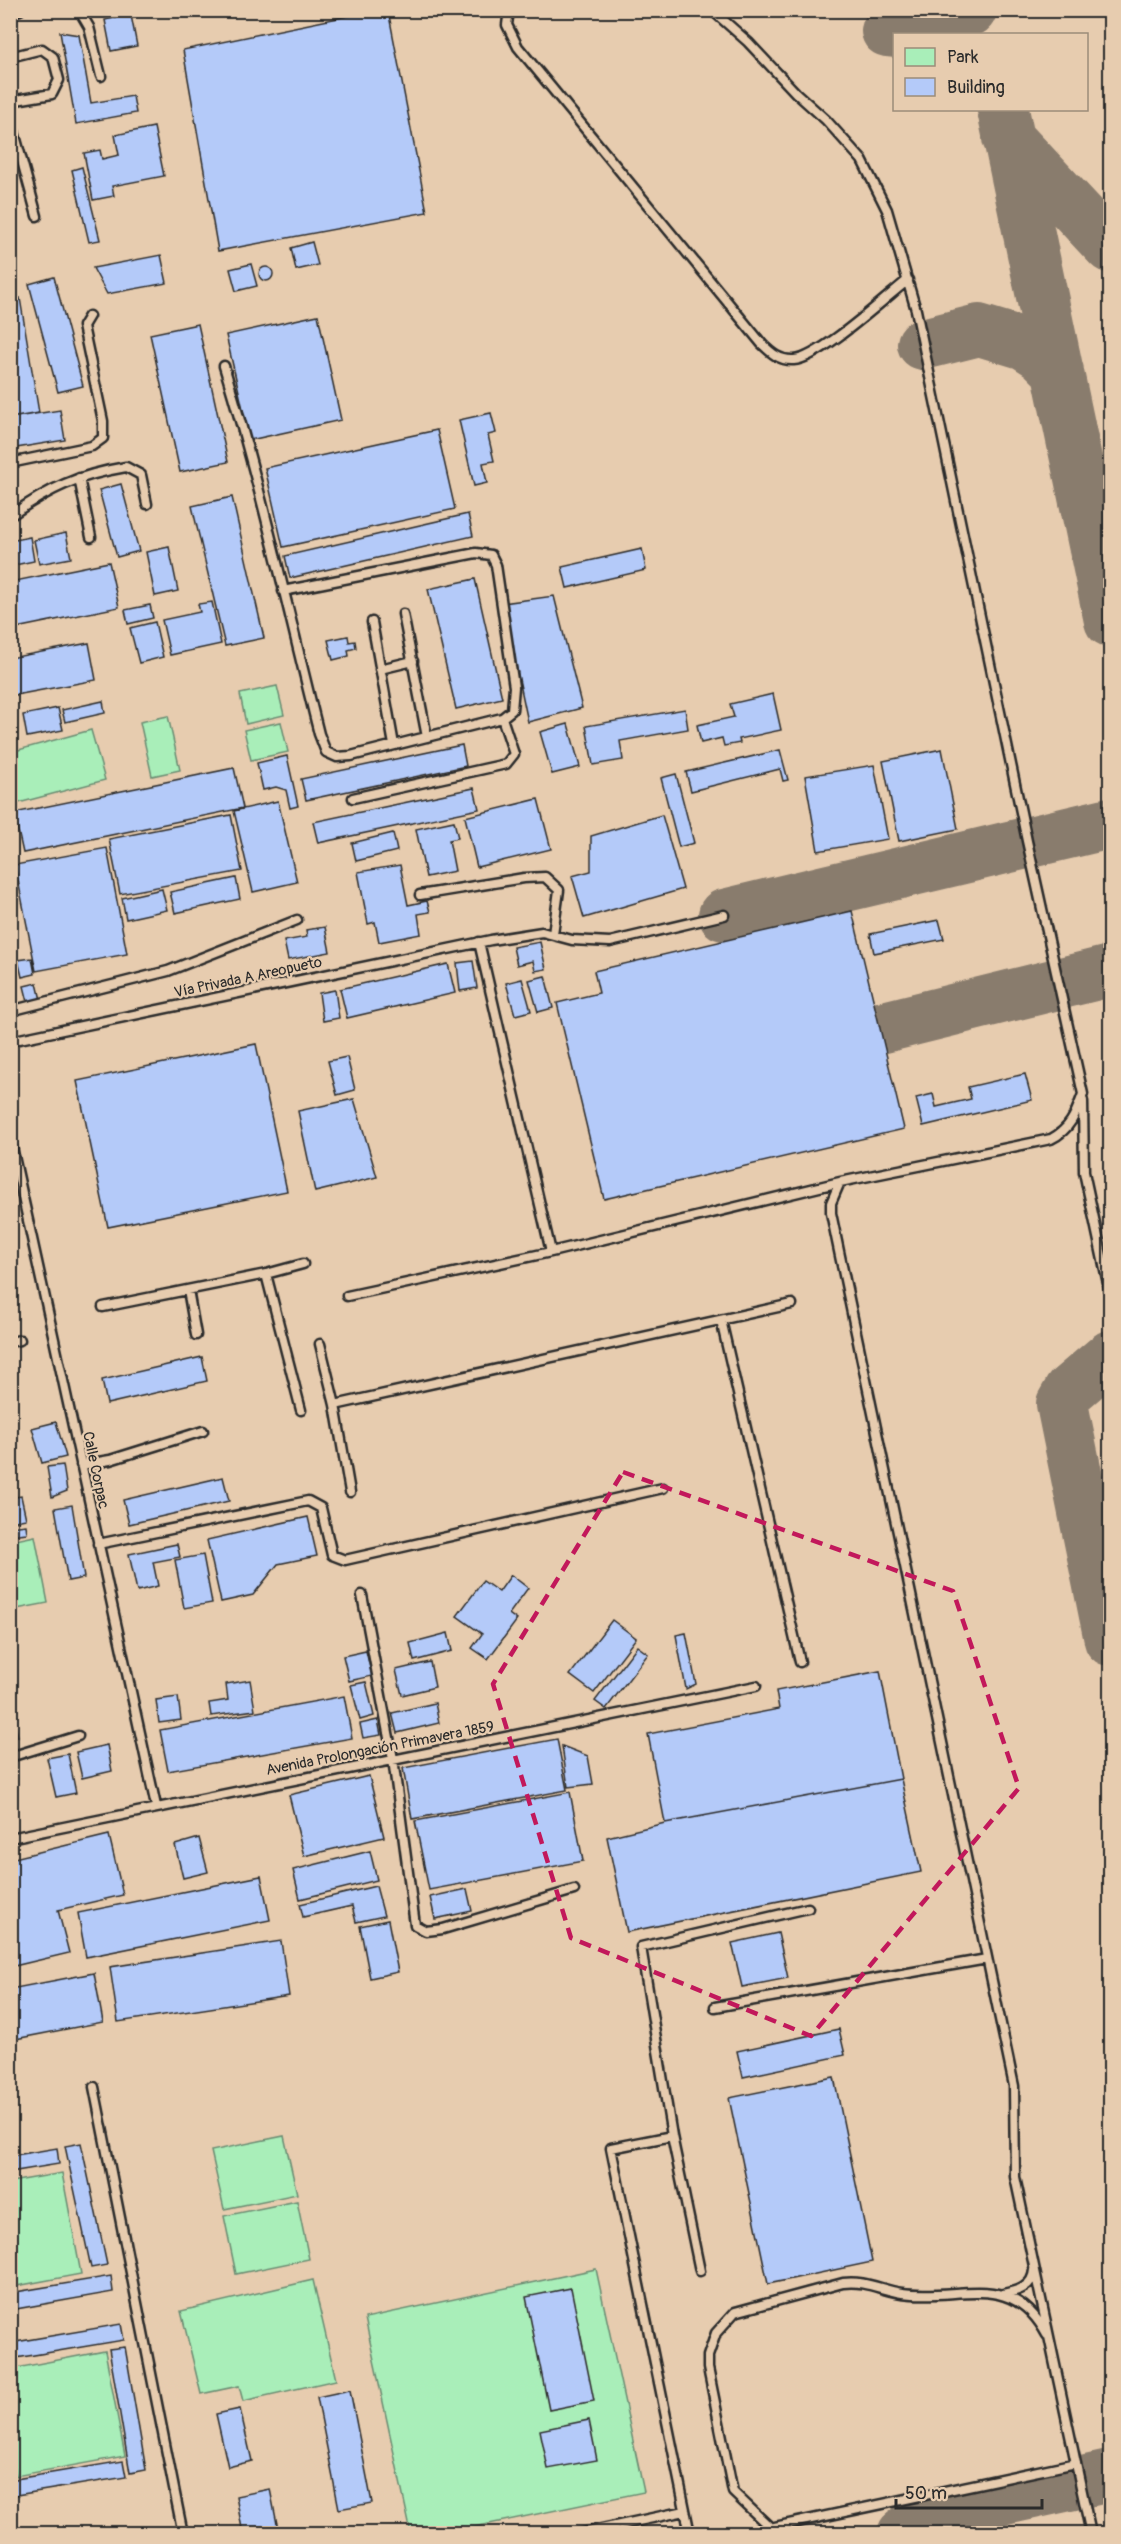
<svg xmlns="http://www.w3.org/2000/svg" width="1121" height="2544" font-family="Pangolin,sans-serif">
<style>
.green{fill:#a9eeb9;stroke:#6a8c72;stroke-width:1.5}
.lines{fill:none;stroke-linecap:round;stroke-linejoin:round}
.taxiway{stroke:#897c6d;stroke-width:52}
.building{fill:#b4caf9;stroke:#2b2b2b;stroke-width:1.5}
.lane-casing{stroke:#2b2b2b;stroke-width:13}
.lane{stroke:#e7ccaf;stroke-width:8}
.marked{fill:none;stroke:#c2185b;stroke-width:4.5;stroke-dasharray:12 8;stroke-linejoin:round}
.labels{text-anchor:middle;stroke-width:4.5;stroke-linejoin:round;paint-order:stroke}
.street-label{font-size:15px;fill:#2b2b2b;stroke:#e7ccaf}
</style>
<rect width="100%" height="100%" fill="#e7ccaf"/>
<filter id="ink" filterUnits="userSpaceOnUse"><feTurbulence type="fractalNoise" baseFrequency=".0167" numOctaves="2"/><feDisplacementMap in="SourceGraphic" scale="12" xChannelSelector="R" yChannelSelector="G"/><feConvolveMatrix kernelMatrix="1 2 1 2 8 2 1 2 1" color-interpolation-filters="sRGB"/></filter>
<g filter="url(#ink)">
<path class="green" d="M277 686 284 715 246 724 240 694Z
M168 716 180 770 152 776 140 722Z
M281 722 288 752 251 760 244 730Z
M91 730 105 780 11 805V752Z
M35 1536 48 1603 11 1610V1541Z
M284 2136 297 2194 224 2209 211 2151Z
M62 2173 81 2274 11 2287V2182Z
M297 2201 309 2259 236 2274 224 2216Z
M596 2269 644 2492 445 2533H411L365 2318Z
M313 2280 336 2380 243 2401 239 2386 201 2394 181 2311Z
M105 2351 125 2456 16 2476 11 2448V2369Z"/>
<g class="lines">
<path class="taxiway" d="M887 31C921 36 942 32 971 10
M1003 110 1110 621
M1008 138 1110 247
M923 344 979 330 1025 344 1042 355 1058 371
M724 915 1110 823
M880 1028 1110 971
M1110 1356 1070 1390 1062 1404 1110 1640
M903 2534 927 2516 1110 2476"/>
</g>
<path class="building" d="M118 10H130L137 46 111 51 105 20 119 17Z
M377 10H388L427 212 218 251 183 50Z
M60 32 79 35 91 103 133 96 136 113 76 124Z
M154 127 164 176 112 186 114 196 93 200 84 153 100 150 102 159 119 155 115 135Z
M82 167 100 240 89 242 72 170Z
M312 242 318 265 296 270 291 248Z
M161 255 167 283 107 294 93 268Z
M251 264 257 286 236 291 230 269Z
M259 274a7 7 0 1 1 14 0a7 7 0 1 1-14 0Z
M54 277 83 386 58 392 29 284Z
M20 298 39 413 10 418V300Z
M318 315 341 420 250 440 226 335Z
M198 324 228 462 180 472 150 334Z
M60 410 65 440 10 449V418Z
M491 413 496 433 488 435 494 461 483 463 487 483 474 486 459 420Z
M437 430 455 509 283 547 265 468Z
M121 484 139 551 117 557 99 490Z
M232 497 264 638 225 646 192 506Z
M468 514 473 536 290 578 285 556Z
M66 533 71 558 39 564 34 540Z
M30 537 34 561 10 566V541Z
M169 547 178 591 155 596 146 552Z
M642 549 646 570 567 588 562 567Z
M109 562 119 607 11 629 10 582Z
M475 579 502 698 456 709 428 589Z
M554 596 582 708 528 722 503 603Z
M212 602 221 644 170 655 162 620 200 612 198 604Z
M150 605 153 618 128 624 125 610Z
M155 622 163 657 139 663 130 628Z
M348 636 349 642 355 641 356 648 348 650 349 656 333 660 328 640Z
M89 643 96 680 10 696V658Z
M773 694 781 730 739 739 740 743 724 746 722 738 701 743 697 725 734 717 730 704Z
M103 701 105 713 65 722 62 710Z
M58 708 63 730 27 737 23 715Z
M685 709 688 729 620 741 623 760 593 765 586 726Z
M568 724 580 767 552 774 540 732Z
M462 745 466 766 306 800 301 779Z
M942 749 958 829 899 841 883 761Z
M780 750 788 780 783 781 780 769 691 791 686 772Z
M287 756 298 806 290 808 286 790 276 787 263 790 257 763Z
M874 765 888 839 818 851 805 776Z
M234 768 243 808 23 853 14 813Z
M676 774 694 843 679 847 661 778Z
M474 788 479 809 318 843 313 822Z
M538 799 551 849 477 867 465 817Z
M278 801 297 882 253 892 234 811Z
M231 815 242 871 120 894 109 839Z
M662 815 683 889 584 918 572 876 591 871V836Z
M454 821 458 838 449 840 455 871 426 877 416 829Z
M393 833 397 851 356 861 352 843Z
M107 848 127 954 36 971 15 865Z
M400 865 408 905 427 901 430 912 418 914 421 934 379 942 375 922 368 924 358 872Z
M236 878 240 899 175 913 170 892Z
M162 889 167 910 126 919 122 898Z
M852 911 904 1129 604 1199 557 1003 599 993 594 971Z
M939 920 944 939 874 953 870 934Z
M325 927 330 952 288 960 284 941 307 937 306 930Z
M540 942 546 969 535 971 533 961 517 965 513 947Z
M32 958 35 974 22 977 18 960Z
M473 961 477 988 460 991 457 963Z
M448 964 455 993 347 1018 340 989Z
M545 976 553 1008 538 1012 529 980Z
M522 979 531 1011 515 1015 506 983Z
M37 983 41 1000 28 1002 24 986Z
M335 990 339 1018 323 1021 319 993Z
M256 1044 287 1191 108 1227 77 1081Z
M347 1057 355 1090 337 1095 328 1061Z
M1025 1074 1032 1100 923 1126 916 1098 933 1094 936 1107 971 1099 968 1087Z
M354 1099 377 1177 315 1192 298 1111Z
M202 1357 207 1381 107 1404 102 1380Z
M56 1422 66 1457 42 1463 32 1428Z
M63 1465 67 1491 52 1497 47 1467Z
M223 1477 229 1501 129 1524 123 1500Z
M21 1496 26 1519 10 1522V1498Z
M72 1505 84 1578 68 1581 55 1508Z
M308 1517 317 1556 278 1564 253 1595 221 1602 207 1540Z
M26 1525 27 1533 10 1535V1527Z
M177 1544 180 1557 153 1562 158 1586 137 1591 129 1554Z
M203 1555 212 1603 184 1608 175 1560Z
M511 1575 528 1588 509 1614 517 1620 488 1659 472 1648 482 1634 457 1616 483 1581 499 1592Z
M612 1620 636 1638 594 1693 570 1675Z
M448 1633 452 1651 414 1661 410 1643Z
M686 1633 696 1684 686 1689 676 1635Z
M637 1646 648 1654 606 1709 595 1701Z
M366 1651 372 1676 349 1681 343 1656Z
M430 1662 435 1687 402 1695 396 1670Z
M880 1671 901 1779 665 1823 648 1734 779 1709 776 1691Z
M250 1680 255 1710 211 1716 209 1703 228 1700 226 1684Z
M366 1682 374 1716 360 1720 351 1685Z
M344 1696 352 1738 168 1771 160 1730Z
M178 1697 181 1720 159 1723 156 1700Z
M10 1700 18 1737 10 1739Z
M435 1703 439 1723 397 1733 392 1713Z
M378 1720 381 1735 363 1738 360 1724Z
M557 1739 567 1790 412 1819 403 1768Z
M107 1745 112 1771 82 1778 76 1752Z
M562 1746 588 1756 593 1784 568 1787Z
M68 1754 76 1793 56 1797 47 1758Z
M369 1776 384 1837 304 1856 289 1795Z
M901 1779 921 1872 627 1932 607 1837 665 1823Z
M570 1792 583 1861 429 1890 415 1821Z
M109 1835 123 1895 58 1910 69 1953 10 1967V1859Z
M199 1838 208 1872 183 1878 175 1845Z
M370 1851 377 1880 300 1899 293 1870Z
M261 1876 270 1920 86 1957 78 1913Z
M376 1886 384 1916 356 1922 352 1906 303 1917 300 1904Z
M467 1889 472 1911 435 1919 430 1897Z
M388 1920 398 1972 370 1978 360 1926Z
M778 1933 788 1978 742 1987 732 1943Z
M281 1941 289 1996 118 2022 110 1967Z
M94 1973 103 2022 10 2040V1989Z
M839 2029 845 2055 743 2077 737 2051Z
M834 2077 872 2262 768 2284 729 2098Z
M81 2143 107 2265 91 2268 65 2146Z
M57 2148 59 2164 10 2172V2156Z
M111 2276 113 2292 10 2310V2293Z
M571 2288 594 2401 549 2410 526 2297Z
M121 2324 124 2340 10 2359V2343Z
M125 2347 146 2470 130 2473 109 2349Z
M350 2390 372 2503 339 2509 317 2397Z
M240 2409 252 2461 228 2467 216 2414Z
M589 2420 597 2460 548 2469 540 2430Z
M123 2461 126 2477 10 2496V2480Z
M270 2489 279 2534H243L236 2496Z"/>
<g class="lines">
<g class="lane-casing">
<path id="lane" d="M79 10 89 27 101 76
M509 10 507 25 518 47 762 344C771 353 780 361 794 360 819 359 885 298 908 280
M10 13 20 10
M10 57 42 49 53 57 59 80 52 94 10 101
M10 117 37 216
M224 366C261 487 288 611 319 734L326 752 337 757 351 756 502 718 512 710 514 687 496 565 491 555 476 553 283 591
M10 463 92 446 103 438V421L83 326 89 316
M79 478 91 537
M10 516C50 488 78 475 126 467L141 475 147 504
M403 614 427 737
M372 622 394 745
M380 669 413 661
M353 798 506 764 514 754 502 718
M420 895 524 878 545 877 559 890 553 934
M479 942 551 1252
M10 1011 168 971 297 920
M10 1041 491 940 542 932 572 940 610 942 724 915
M1083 1101 1084 1172 1110 1293
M10 1138 156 1806
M840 1182 831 1203V1213L1014 2086 1015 2177 1091 2534
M266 1274 303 1264
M188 1290 196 1335
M347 1296 551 1252 840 1182 1051 1139C1071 1129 1076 1113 1083 1094L1027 841 916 310 887 210 862 160 826 120 796 93 748 42 712 10
M103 1307 266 1274 301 1410
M721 1320 800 1662
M10 1342 20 1340
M320 1344 335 1405
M81 1465 110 1460 203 1431
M350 1492 335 1405 792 1304
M98 1544 308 1501 321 1508 332 1555 345 1560 663 1488
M362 1595 393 1759 415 1925 426 1931 443 1929 574 1890
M10 1757 78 1736
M10 1838 756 1686
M715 2007 987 1959
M94 2087 183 2534
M672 2136 611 2148 690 2534
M700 2271 672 2136 641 1947 808 1908
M1003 2294C1018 2291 1033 2287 1034 2270
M578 2534 685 2511
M741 2534 1076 2463
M777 2534 733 2492 708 2368V2356L716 2333 735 2312 843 2283C865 2280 881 2290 902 2293 960 2301 1012 2269 1047 2335"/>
</g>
<use href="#lane" class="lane"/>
</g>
</g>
<path class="marked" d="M623 1472 953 1591 1019 1788 811 2036 571 1938 493 1684Z"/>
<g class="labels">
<g class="street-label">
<text transform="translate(248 977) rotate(-12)" y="5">Vía Privada A Areopueto</text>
<text transform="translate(96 1470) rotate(78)" y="5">Calle Corpac</text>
<text transform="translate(380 1748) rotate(-11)" y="5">Avenida Prolongación Primavera 1859</text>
</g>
</g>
<rect width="1121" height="2544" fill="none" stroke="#e7ccaf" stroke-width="36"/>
<rect x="18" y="18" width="1085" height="2508" fill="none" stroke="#2b2b2b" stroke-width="2" filter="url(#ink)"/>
<rect x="893" y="33" width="195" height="78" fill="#e7ccaf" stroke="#9c8c7a" stroke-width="1.5"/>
<rect x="905" y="48" width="30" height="18" fill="#a9eeb9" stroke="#9c8c7a" stroke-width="1.5"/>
<text x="947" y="63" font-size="18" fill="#2b2b2b">Park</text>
<rect x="905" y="78" width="30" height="18" fill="#b4caf9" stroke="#9c8c7a" stroke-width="1.5"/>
<text x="947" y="93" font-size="18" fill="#2b2b2b">Building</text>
<path d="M896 2499v9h146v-9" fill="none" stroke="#2b2b2b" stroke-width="3"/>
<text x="905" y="2499" font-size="18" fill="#2b2b2b" stroke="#e7ccaf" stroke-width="4.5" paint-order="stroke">50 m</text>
</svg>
